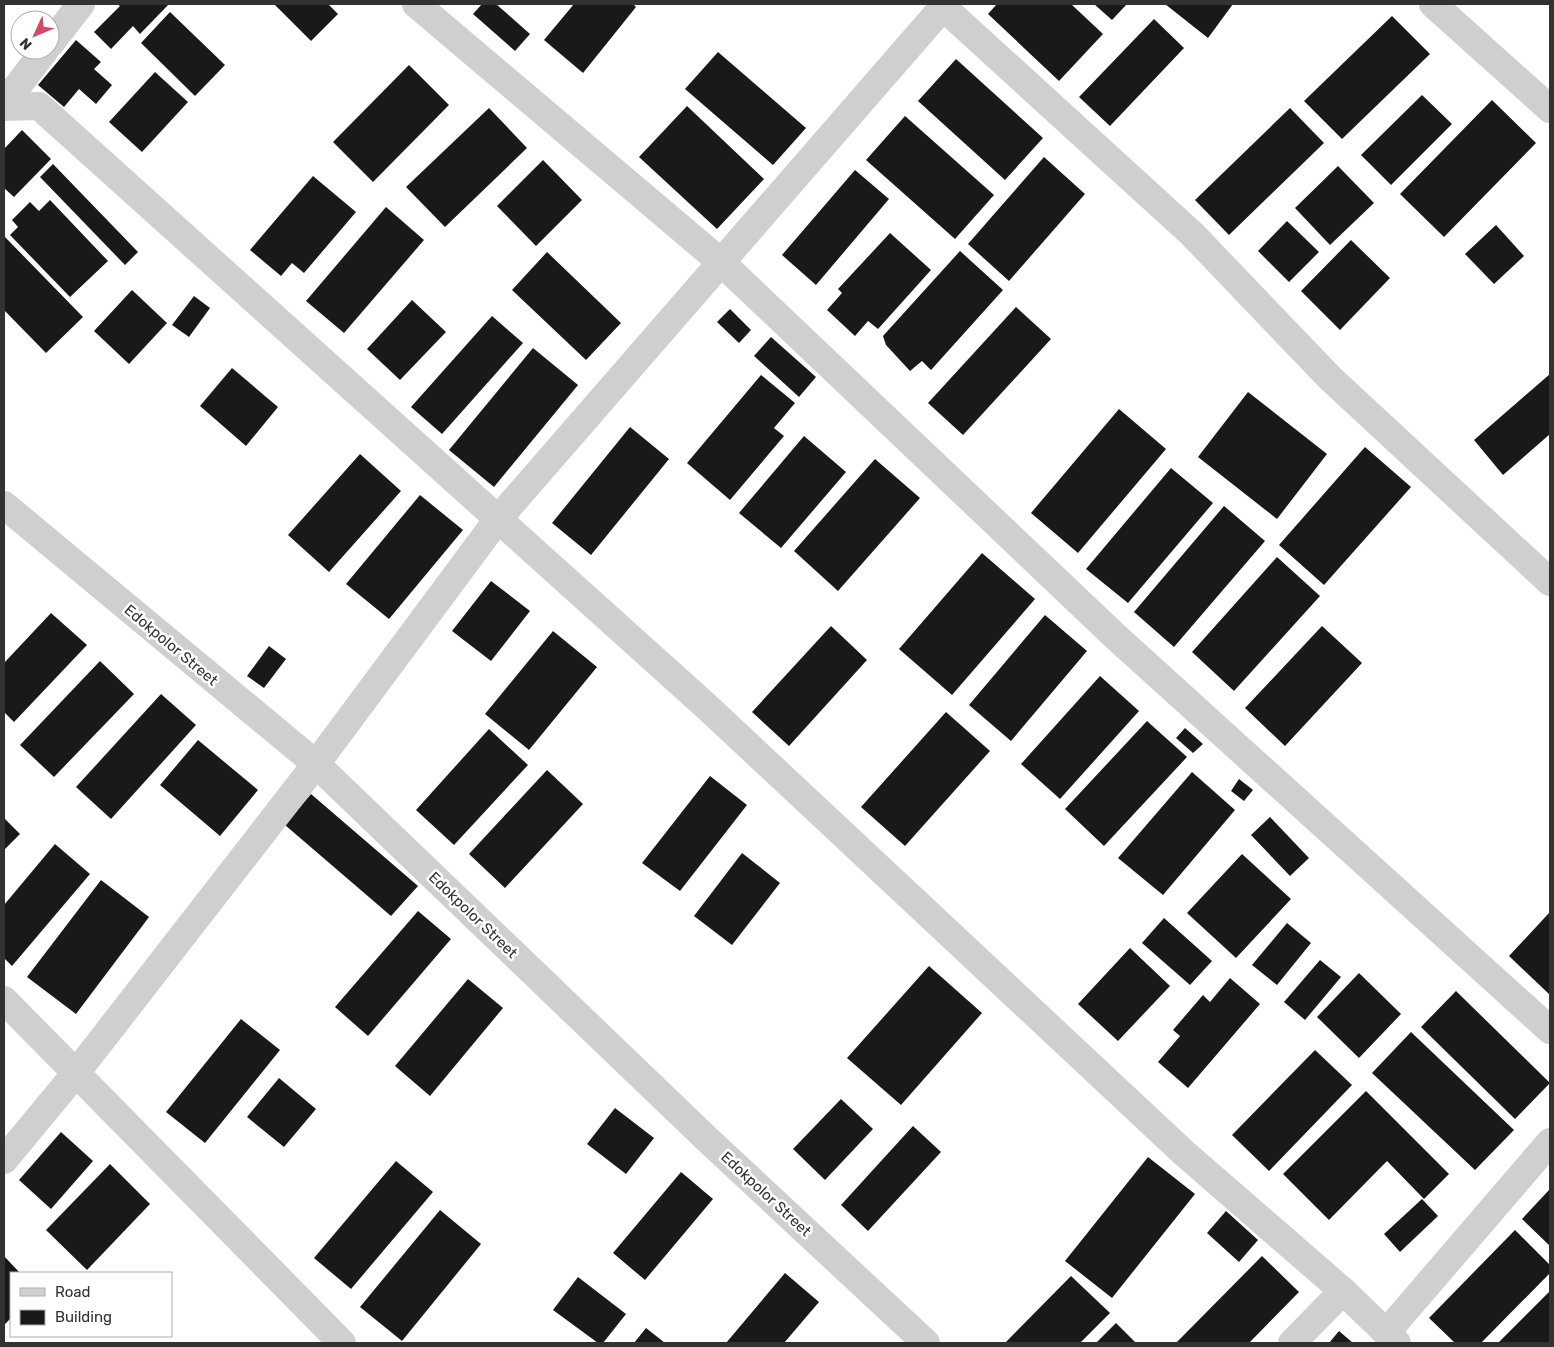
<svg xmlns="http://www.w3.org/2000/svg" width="1554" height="1347" viewBox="0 0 1554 1347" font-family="Rubik,sans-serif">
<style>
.building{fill:#191919}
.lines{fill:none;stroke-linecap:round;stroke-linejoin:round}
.street{stroke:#cfcfcf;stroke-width:28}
.labels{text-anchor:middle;stroke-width:5;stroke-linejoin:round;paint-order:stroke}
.street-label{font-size:15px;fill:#323232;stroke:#fff}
</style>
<rect width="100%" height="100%" fill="#fff"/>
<g class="building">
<path d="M 117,4 L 169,4 L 140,34 L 133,26 L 111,49 L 94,32 L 120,6 Z"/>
<path d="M 274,4 L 328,4 L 338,14 L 311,41 Z"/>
<path d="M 482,4 L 496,4 L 530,34 L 515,51 L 473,14 Z"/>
<path d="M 574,4 L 633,4 L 636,7 L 583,73 L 544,40 Z"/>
<path d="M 997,4 L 1071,4 L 1103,34 L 1059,81 L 988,14 Z"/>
<path d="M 1094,4 L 1127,4 L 1112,20 Z"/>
<path d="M 1165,4 L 1233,4 L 1208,38 Z"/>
<path d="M 170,12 L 225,65 L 195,96 L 141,43 Z"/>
<path d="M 1392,16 L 1430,54 L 1342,139 L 1304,101 Z"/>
<path d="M 1154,19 L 1184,48 L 1110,126 L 1079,97 Z"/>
<path d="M 76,40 L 101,62 L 94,69 L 112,85 L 96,104 L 79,89 L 64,107 L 38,85 Z"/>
<path d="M 718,52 L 806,128 L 773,165 L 685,89 Z"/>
<path d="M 956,59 L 1043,138 L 1005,180 L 918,101 Z"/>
<path d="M 409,65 L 449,105 L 373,182 L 333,142 Z"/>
<path d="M 155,72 L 188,102 L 142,152 L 109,122 Z"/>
<path d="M 1422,95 L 1452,124 L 1391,185 L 1361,155 Z"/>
<path d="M 1492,100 L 1536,143 L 1444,237 L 1400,194 Z"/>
<path d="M 687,106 L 764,179 L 717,229 L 639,157 Z"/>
<path d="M 489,108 L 527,148 L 445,227 L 406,187 Z"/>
<path d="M 1290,108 L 1324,143 L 1229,235 L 1195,200 Z"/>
<path d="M 905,116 L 994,195 L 955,239 L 866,160 Z"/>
<path d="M 22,130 L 51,159 L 14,197 L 4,188 L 4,149 Z"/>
<path d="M 1044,157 L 1085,194 L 1009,281 L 968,244 Z"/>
<path d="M 543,160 L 582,200 L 536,246 L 497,206 Z"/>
<path d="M 53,164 L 138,252 L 125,265 L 40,177 Z"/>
<path d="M 1338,166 L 1374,203 L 1330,245 L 1295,208 Z"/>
<path d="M 855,170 L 889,199 L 816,285 L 782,255 Z"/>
<path d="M 313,176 L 356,212 L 304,273 L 292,263 L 281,276 L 250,250 Z"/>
<path d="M 50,200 L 108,261 L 70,297 L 10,235 L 18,227 L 12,220 L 30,202 L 39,211 Z"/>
<path d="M 386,207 L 424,240 L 344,333 L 306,301 Z"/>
<path d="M 1287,221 L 1319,252 L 1289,282 L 1258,251 Z"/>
<path d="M 1496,225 L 1524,256 L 1494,284 L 1465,254 Z"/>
<path d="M 890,233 L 931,270 L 878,329 L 868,321 L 855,336 L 827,310 L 842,293 L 838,289 Z"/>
<path d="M 4,236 L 83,317 L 46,353 L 4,310 Z"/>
<path d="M 1351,240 L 1390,278 L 1340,330 L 1301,291 Z"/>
<path d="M 960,251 L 1003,290 L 931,370 L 922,361 L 910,371 L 886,345 L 883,336 Z"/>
<path d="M 547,252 L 621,323 L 586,360 L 512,290 Z"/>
<path d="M 132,290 L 167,323 L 129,364 L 94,331 Z"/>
<path d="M 194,296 L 210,308 L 189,337 L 172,325 Z"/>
<path d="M 412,300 L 446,332 L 400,380 L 367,349 Z"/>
<path d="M 1016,307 L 1051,339 L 963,435 L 928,403 Z"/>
<path d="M 730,309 L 751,330 L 739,343 L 717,322 Z"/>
<path d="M 492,316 L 523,343 L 442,434 L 411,407 Z"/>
<path d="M 771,337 L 816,377 L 799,397 L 754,356 Z"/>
<path d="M 533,348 L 578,385 L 494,487 L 449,450 Z"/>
<path d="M 232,368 L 278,407 L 246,446 L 200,406 Z"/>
<path d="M 1550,374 L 1550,434 L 1503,475 L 1474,440 Z"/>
<path d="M 761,375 L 795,403 L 774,428 L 784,436 L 730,500 L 687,463 Z"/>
<path d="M 1248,392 L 1327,454 L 1277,519 L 1198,457 Z"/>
<path d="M 1119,409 L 1166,449 L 1078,553 L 1031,513 Z"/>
<path d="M 630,427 L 669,459 L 591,555 L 552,523 Z"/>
<path d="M 804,436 L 846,472 L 781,548 L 739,513 Z"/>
<path d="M 1365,447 L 1411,487 L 1324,585 L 1279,545 Z"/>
<path d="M 360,454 L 401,491 L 329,572 L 288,535 Z"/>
<path d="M 875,459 L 920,498 L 838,591 L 794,551 Z"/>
<path d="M 1171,468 L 1213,503 L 1128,603 L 1086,569 Z"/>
<path d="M 420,495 L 463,530 L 389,619 L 346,584 Z"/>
<path d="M 1224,506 L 1265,541 L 1174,647 L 1134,612 Z"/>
<path d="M 982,553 L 1035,599 L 952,695 L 899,649 Z"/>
<path d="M 1277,557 L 1320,596 L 1234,691 L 1192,652 Z"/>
<path d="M 491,581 L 530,611 L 491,661 L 452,631 Z"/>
<path d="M 51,613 L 87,645 L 14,722 L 4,712 L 4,663 Z"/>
<path d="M 1045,615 L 1087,651 L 1011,741 L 969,705 Z"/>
<path d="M 831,626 L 867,660 L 789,746 L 752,712 Z"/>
<path d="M 1322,626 L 1362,663 L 1285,746 L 1245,708 Z"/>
<path d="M 553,631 L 597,667 L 529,750 L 485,714 Z"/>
<path d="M 269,646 L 286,659 L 264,688 L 247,676 Z"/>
<path d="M 100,661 L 134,694 L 54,777 L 20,745 Z"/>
<path d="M 1100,676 L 1139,711 L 1060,799 L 1021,764 Z"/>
<path d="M 161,694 L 196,725 L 111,819 L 76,787 Z"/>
<path d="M 946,712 L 990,751 L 905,846 L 861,807 Z"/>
<path d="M 1147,721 L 1187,757 L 1104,846 L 1065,809 Z"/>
<path d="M 1185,728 L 1203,744 L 1193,753 L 1176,738 Z"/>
<path d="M 489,729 L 528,765 L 454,845 L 416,810 Z"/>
<path d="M 198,740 L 258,790 L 220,836 L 160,785 Z"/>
<path d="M 547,770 L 583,804 L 505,888 L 469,854 Z"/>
<path d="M 1192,772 L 1235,810 L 1163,895 L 1118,858 Z"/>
<path d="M 710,776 L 747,805 L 680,891 L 642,863 Z"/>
<path d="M 1239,779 L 1253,790 L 1244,801 L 1231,791 Z"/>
<path d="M 311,794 L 418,886 L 391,916 L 285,825 Z"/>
<path d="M 1270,817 L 1309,858 L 1290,876 L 1251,835 Z"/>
<path d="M 4,818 L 20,834 L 4,850 Z"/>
<path d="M 55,844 L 90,874 L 12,966 L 4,958 L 4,905 Z"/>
<path d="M 742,853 L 780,883 L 732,945 L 694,916 Z"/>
<path d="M 1242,854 L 1291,899 L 1236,958 L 1187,913 Z"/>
<path d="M 101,880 L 149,917 L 76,1014 L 27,977 Z"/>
<path d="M 418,911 L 451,939 L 368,1036 L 335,1007 Z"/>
<path d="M 1549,913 L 1550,914 L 1550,995 L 1509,956 Z"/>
<path d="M 1164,918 L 1212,961 L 1190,985 L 1142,943 Z"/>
<path d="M 1287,923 L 1311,943 L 1277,985 L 1252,965 Z"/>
<path d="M 1130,948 L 1170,986 L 1118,1041 L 1078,1004 Z"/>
<path d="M 1320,960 L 1341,977 L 1305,1020 L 1284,1002 Z"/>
<path d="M 929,966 L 982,1013 L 901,1105 L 847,1058 Z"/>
<path d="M 1359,973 L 1401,1014 L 1359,1058 L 1317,1017 Z"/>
<path d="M 1230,978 L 1260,1004 L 1188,1088 L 1158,1062 L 1180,1036 L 1173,1030 L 1203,995 L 1210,1002 Z"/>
<path d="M 468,979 L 503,1008 L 430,1096 L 395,1066 Z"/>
<path d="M 1456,991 L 1550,1083 L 1515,1119 L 1421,1027 Z"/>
<path d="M 241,1019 L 280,1050 L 205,1143 L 166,1112 Z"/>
<path d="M 1411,1032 L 1514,1130 L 1475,1170 L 1372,1073 Z"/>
<path d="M 1315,1050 L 1352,1085 L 1269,1171 L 1232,1135 Z"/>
<path d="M 279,1078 L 316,1109 L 284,1147 L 247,1117 Z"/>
<path d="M 1366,1091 L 1449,1174 L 1424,1199 L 1387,1161 L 1329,1220 L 1283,1174 Z"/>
<path d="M 841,1099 L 873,1129 L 825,1180 L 793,1149 Z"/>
<path d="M 615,1108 L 654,1138 L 626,1174 L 587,1144 Z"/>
<path d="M 913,1126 L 941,1152 L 868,1231 L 841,1205 Z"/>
<path d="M 61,1132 L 93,1161 L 51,1209 L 19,1180 Z"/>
<path d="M 1148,1157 L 1195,1194 L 1112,1298 L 1065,1261 Z"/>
<path d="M 396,1161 L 433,1192 L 351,1289 L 314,1258 Z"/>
<path d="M 110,1164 L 150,1204 L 87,1270 L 46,1230 Z"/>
<path d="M 681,1172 L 713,1199 L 645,1280 L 613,1253 Z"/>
<path d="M 1550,1189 L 1550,1246 L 1522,1219 Z"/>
<path d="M 1422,1199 L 1438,1216 L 1400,1252 L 1384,1234 Z"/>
<path d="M 440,1210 L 481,1244 L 402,1341 L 360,1307 Z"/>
<path d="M 1226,1211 L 1258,1240 L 1239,1262 L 1207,1233 Z"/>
<path d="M 1515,1230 L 1550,1265 L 1550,1273 L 1481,1343 L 1455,1343 L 1429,1318 Z"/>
<path d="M 4,1256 L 20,1273 L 11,1273 L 11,1318 L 4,1325 Z"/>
<path d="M 1262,1256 L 1299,1292 L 1249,1343 L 1176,1343 Z"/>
<path d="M 785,1273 L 819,1302 L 784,1343 L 726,1343 Z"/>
<path d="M 1071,1276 L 1110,1313 L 1080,1343 L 1005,1343 Z"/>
<path d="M 578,1277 L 626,1314 L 603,1343 L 598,1343 L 553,1310 Z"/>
<path d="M 1550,1291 L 1550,1343 L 1498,1343 Z"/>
<path d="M 1116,1323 L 1136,1343 L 1096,1343 Z"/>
<path d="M 646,1328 L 665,1343 L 634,1343 Z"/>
<path d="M 1339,1331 L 1353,1343 L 1329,1343 Z"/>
</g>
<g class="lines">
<g class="street">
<path d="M 416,4 L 722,263 L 1116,637 L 1550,1030"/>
<path d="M 1433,4 L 1550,109"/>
<path d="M 50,44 L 81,4"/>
<path d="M 4,104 L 45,50"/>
<path d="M 4,107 L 39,106 L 706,706 L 1184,1153 L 1343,1291 L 1397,1343"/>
<path d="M 4,505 L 316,764 L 709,1141 L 926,1343"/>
<path d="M 4,1000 L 342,1343"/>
<path d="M 4,1160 L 76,1073 L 316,764 L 498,519 L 943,7 L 1192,234 L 1330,378 L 1550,582"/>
<path d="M 1386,1333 L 1550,1142"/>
<path d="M 1292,1343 L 1343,1291"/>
</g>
</g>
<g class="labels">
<g class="street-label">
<text transform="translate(171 645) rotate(40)" y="5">Edokpolor Street</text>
<text transform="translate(473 915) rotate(44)" y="5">Edokpolor Street</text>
<text transform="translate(766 1194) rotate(43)" y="5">Edokpolor Street</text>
</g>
</g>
<rect width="1554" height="1347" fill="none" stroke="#323232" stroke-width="10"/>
<rect x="10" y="1272" width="162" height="65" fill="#ffffff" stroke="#adadad"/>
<rect x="20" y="1288" width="25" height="8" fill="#cfcfcf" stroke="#adadad"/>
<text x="55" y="1297" font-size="15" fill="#323232">Road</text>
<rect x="20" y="1310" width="25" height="15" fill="#191919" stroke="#adadad"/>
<text x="55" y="1322" font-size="15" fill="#323232">Building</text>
<g transform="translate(35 35) rotate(226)"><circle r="24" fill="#ffffff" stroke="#adadad"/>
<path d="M0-4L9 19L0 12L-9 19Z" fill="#d24a66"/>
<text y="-8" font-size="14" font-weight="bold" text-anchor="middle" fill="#323232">N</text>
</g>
</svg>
